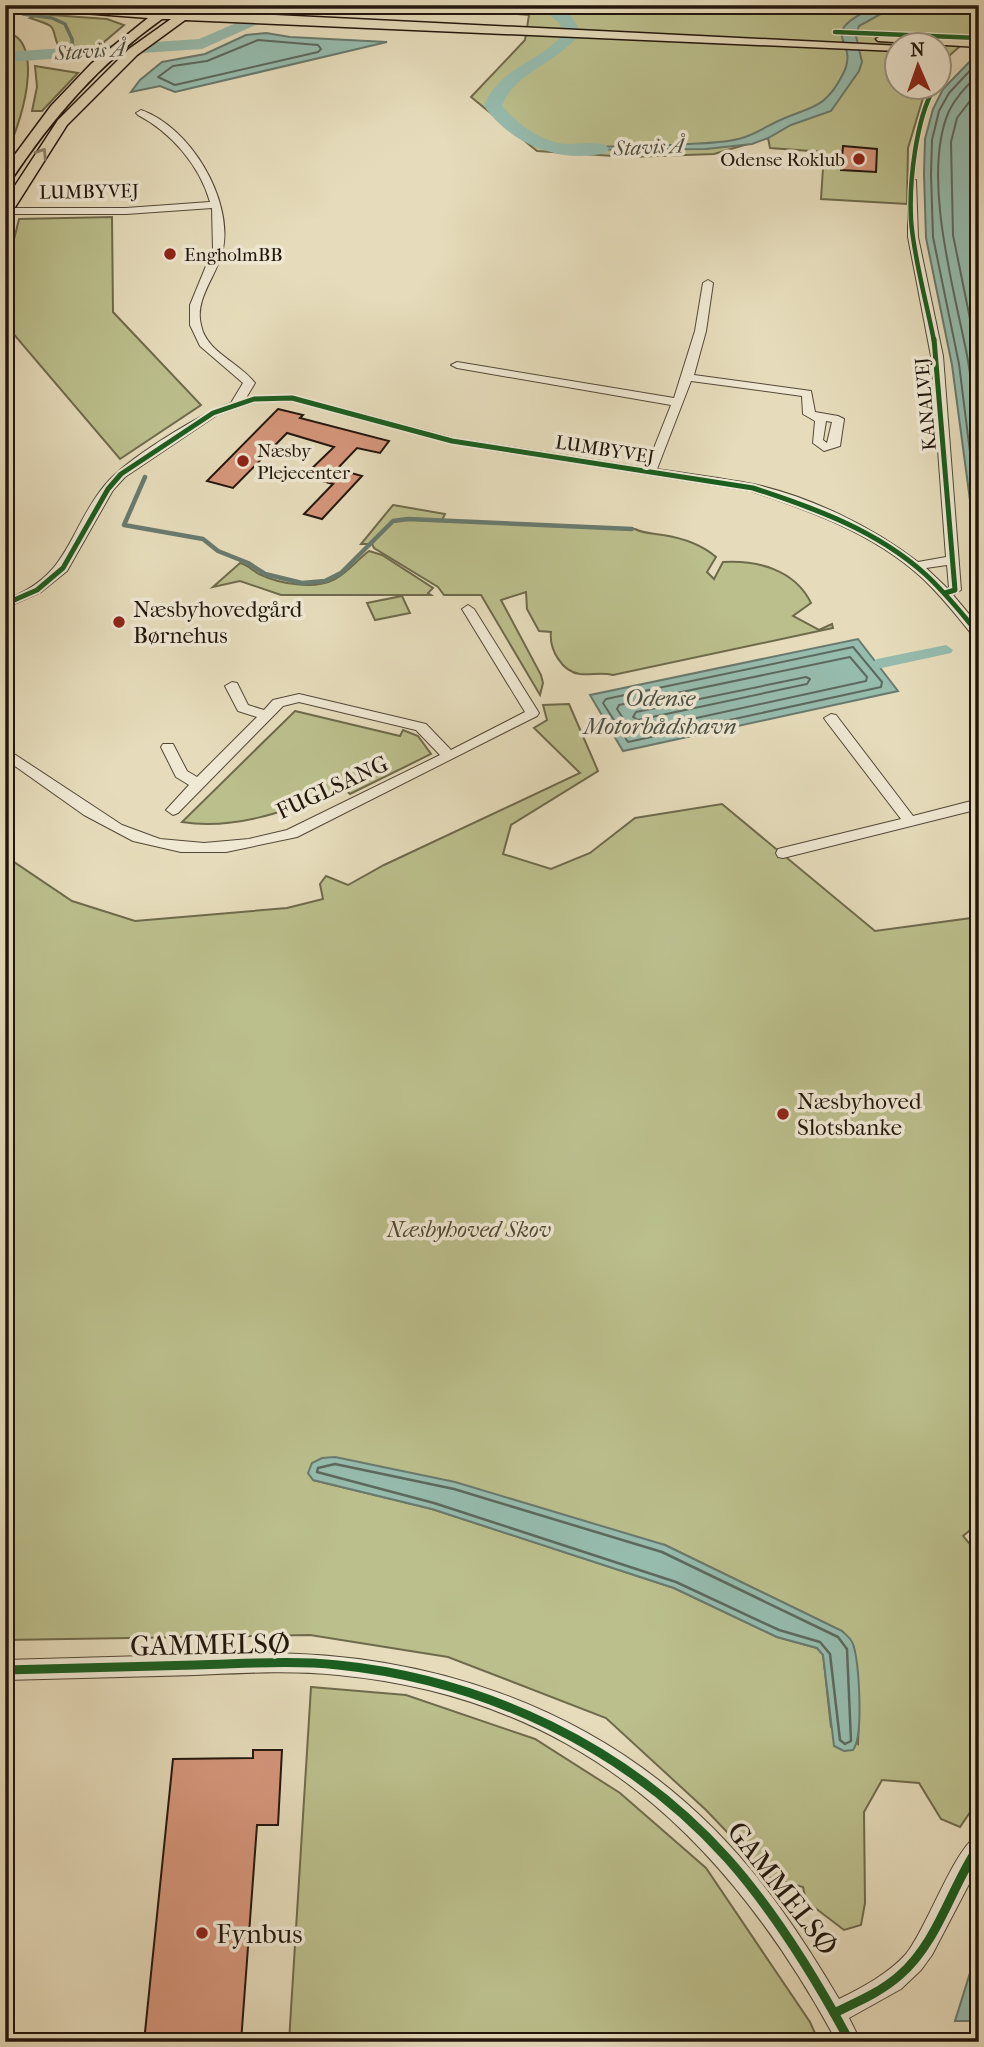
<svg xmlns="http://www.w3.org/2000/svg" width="984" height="2047" viewBox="0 0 984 2047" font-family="'IM FELL French Canon',serif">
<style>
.green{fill:#bbbf8c;stroke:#6e6a4c;stroke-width:2;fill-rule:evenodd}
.water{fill:#96bcae;stroke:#687a6e;stroke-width:2}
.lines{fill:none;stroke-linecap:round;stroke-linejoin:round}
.shore-far1{stroke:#5c695e;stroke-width:2}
.shore{stroke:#5c695e;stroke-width:2.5}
.stream-far1{stroke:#687a6e;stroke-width:3.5}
.stream{stroke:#687a6e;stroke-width:4.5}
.canal{fill:#96bcae;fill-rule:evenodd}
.river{fill:#96bcae;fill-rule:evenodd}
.building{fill:#d6967b;stroke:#22160d;stroke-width:2}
.minor-casing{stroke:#534838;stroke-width:2}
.major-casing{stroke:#22160d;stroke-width:3}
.minor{fill:#efe8d3;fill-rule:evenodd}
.major{fill:#e6dcbb;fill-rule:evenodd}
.cycleway-far2-casing{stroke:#efe8d3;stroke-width:7}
.cycleway-far1-casing{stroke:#efe8d3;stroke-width:9}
.cycleway-casing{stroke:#efe8d3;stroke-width:13}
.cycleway-far2{stroke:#1b5e20;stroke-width:4.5}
.cycleway-far1{stroke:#1b5e20;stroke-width:5}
.cycleway{stroke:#1b5e20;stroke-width:9}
.oneway{stroke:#8e836d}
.poi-dot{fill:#8f2418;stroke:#efe8d3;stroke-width:2.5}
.labels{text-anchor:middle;stroke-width:7;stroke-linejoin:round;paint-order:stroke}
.far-poi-label{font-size:19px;fill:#22160d;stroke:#efe8d3;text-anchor:start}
.far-street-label{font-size:19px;fill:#22160d;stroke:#efe8d3}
.far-water-label{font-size:21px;font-style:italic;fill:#4b5045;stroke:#efe8d3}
.poi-label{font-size:23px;fill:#22160d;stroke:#efe8d3;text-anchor:start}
.street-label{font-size:23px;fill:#22160d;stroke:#efe8d3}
.park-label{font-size:23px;font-style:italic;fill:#504933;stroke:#efe8d3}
.water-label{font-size:24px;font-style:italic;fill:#4b5045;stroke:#efe8d3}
.near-street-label{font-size:28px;fill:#22160d;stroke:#efe8d3}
.near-poi-label{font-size:28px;fill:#22160d;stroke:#efe8d3;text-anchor:start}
</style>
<rect width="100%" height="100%" fill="#e6dcbb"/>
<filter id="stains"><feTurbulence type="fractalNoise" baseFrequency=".00286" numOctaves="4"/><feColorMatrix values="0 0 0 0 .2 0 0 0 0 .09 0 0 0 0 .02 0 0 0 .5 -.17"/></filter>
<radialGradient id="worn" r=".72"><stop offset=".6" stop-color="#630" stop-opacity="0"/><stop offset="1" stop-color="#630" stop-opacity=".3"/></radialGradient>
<g class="green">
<path d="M 402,5 L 979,5 L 979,29 L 939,65 L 939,46 L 897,46 L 897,88 L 913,88 L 909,91 L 923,98 L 908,148 L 907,204 L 821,199 L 824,152 L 770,148 L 768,138 L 714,154 L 629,157 L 537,151 L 471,97 L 525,40 L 529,15 Z"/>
<path d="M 38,14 L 107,19 L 124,25 L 97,48 L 59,48 C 49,25 61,28 30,18 Z"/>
<path d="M 5,32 C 49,39 19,131 5,155 Z"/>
<path d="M 35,66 L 78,73 L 42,111 L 32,111 L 37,87 Z"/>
<path d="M 112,217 L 113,312 L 201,405 L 120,459 L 5,324 L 5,276 L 19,219 Z"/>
<path d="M 393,505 L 445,514 L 442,520 L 635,529 C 645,534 652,533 663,535 C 682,538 701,544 716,557 L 707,572 L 714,579 L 723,562 C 758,560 795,570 811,603 L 793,616 L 819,630 L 832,624 L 833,628 L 613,675 C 602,672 592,675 580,674 C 562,672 549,649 551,632 L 539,631 L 527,609 L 526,592 L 501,600 L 541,675 L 543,683 L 540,695 L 481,595 L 444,595 L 438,587 L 374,548 L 372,544 L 361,544 Z"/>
<path d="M 369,551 L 382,555 L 433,588 L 428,593 L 431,595 L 281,595 L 240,581 L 213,587 L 240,563 C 248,565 252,570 259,574 C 280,584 314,590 335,579 C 348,572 357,560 369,551 Z"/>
<path d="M 402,596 L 410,613 L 375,620 L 367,603 Z"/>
<path d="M 569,704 L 598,771 L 511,825 L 503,854 L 551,869 L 590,853 L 635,818 L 722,804 L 875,931 L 979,917 L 979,1523 L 963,1536 L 979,1555 L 979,1799 L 960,1827 L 941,1819 L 919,1783 L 882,1780 L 864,1812 L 865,1903 L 861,1925 L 844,1930 L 806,1901 L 803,1887 L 771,1878 L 706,1810 L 606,1718 L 448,1657 L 310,1635 L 5,1640 L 5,856 L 72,901 L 135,921 L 287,908 L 323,899 L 320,884 L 326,876 L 348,885 L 384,865 L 580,773 L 534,728 L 547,720 L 543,705 ZM 313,1480 L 665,1545 L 842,1631 L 854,1647 L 859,1717 L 858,1744 L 831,1727 L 823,1654 L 817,1648 L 777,1637 L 674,1588 L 432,1509 Z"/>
<path d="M 295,711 L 400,736 L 403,730 L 418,736 L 431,754 L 350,794 L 345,789 C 293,808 238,831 182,822 Z"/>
<path d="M 311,1687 L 406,1695 L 535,1739 L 620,1793 L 706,1868 L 810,2022 L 819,2042 L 289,2042 Z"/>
</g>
<g class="water">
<path d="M 878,5 L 897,5 L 859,26 L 856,36 L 862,62 L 859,71 L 831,111 L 791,125 L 768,138 L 752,144 L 706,149 L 556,150 L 560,146 C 603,147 646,147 689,144 C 706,143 726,143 742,138 C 755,134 764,128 776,122 C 808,106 824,112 843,74 C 862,37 810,37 878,5 Z"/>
<path d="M 266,33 L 290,37 L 387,42 L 175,92 L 160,86 L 131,92 L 140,80 L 162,62 L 205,54 L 246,35 Z"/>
<path d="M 979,52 L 979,568 L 952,365 L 926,238 L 924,174 L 925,139 L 933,109 L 943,89 Z"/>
<path d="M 858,639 L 898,691 L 623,751 L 590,695 Z"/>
<path d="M 335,1457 L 455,1482 L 665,1545 L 842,1631 C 846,1635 851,1638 853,1644 C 859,1662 864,1736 853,1750 L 844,1751 L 834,1746 L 823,1655 L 817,1648 L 777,1637 L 674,1588 L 432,1509 L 313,1480 L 308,1473 L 312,1463 L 322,1458 Z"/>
<path d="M 979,1944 L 979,2021 L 955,2021 Z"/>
</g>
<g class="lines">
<g class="shore-far1">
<path d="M 258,40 L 318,45 L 321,49 L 318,52 L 175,85 L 158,77 L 173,66 L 207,61 Z"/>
<path d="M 979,61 L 949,93 L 939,111 L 932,140 L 931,174 L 933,237 L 959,364 L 979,524"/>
<path d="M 979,74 C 967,85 956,97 949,111 C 921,175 954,289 967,355 C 973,387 975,419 979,451"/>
<path d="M 979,89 L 957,118 L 951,142 L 953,235 L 979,363"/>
<path d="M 853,647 L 882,682 L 881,687 L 628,742 L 603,703 L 606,699 Z"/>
<path d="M 850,657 L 867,677 L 866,681 L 632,732 L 617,709 L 619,705 Z"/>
<path d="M 806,677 L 810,679 L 807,684 L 638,720 L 633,717 L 636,712 Z"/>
</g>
<path class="shore" d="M 335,1464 L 454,1489 L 662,1552 L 838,1637 L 847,1649 L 851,1741 L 845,1744 L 840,1740 L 830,1654 L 820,1642 L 779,1630 L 676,1582 L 434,1503 L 317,1472 L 318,1468 Z"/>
<path class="stream-far1" d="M 23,11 L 23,14 L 52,18 L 65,24 L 72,39 L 73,52"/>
<path class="stream" d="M 145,477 L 124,525 L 203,539 L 218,551 L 248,563 L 265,574 L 302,583 L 325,581 L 341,573 L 393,521 L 408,519 L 632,529"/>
<path class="canal" d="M 946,645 L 953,650 L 951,653 L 877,669 L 870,664 L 877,659 Z"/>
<g class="river">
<path d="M 278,5 L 300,5 L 202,49 L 5,62 L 5,52 L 199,39 Z"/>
<path d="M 538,5 C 561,5 572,10 580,33 C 559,63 515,71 502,106 C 519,125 541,142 568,144 C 580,144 594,142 606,145 L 609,149 L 606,153 C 560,164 511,144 484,106 C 499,67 540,63 564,33 L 559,23 Z"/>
<path d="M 5,69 L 14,74 L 14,87 L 5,92 Z"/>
</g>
</g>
<g class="building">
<path d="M 843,146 L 877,149 L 876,172 L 841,170 Z"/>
<path d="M 278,409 L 303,415 L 300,418 L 389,441 L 380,453 L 357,448 L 337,469 L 362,476 L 322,519 L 304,514 L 333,484 L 304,476 L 334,447 L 287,433 L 233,488 L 207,481 Z"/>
<path d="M 253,1750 L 282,1750 L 278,1825 L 257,1825 L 241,2042 L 144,2042 L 173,1759 L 253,1758 Z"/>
</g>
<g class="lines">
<g class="minor-casing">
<g id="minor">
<path d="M 141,110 C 190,127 233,199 223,249 C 218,275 194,298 201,325 C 206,352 239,362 255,383 L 246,398 L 292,395 L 453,438 L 646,468 L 671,405 L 457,368 L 451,365 L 457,362 L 674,398 L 695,331 L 703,283 L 708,280 L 713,283 L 706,331 L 694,375 L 811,391 L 815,412 L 838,416 L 844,419 L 840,446 L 824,451 L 813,443 L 815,421 L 803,414 L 802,396 L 691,381 L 657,469 C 689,474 721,478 753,484 C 811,497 871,526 918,562 L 946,557 L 931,356 L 908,237 L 908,182 L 916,180 L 918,237 L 943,356 L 961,590 L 953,595 L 979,626 L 979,638 L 974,637 C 957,616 940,594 920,576 C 872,533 811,511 751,491 L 452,444 L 292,401 L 255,402 L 217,415 L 125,477 L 113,490 L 67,571 L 41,592 L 5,608 L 5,600 C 71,576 67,531 105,485 C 126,459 200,414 231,403 L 243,383 L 200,346 L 190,325 L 190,305 L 213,249 L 212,208 L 126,214 L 5,214 L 5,208 L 126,208 L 210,202 C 200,166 171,132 138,115 L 136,113 ZM 826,421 L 832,422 L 827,443 L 823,440 ZM 947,565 L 949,588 L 947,588 L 926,568 Z"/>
<path d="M 5,426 L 10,427 L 10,431 L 5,432 Z"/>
<path d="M 468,605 L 474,609 L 539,713 L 537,716 L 297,837 L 226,852 L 181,852 L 133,841 L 84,815 L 5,759 L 5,748 L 122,825 L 160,839 L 204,843 L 249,839 L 287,830 L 440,755 L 416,730 L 299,702 L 283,706 L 178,813 L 173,815 L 166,810 L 189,785 L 176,777 L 161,747 L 163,744 L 173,744 L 187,771 L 197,777 L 257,717 L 238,711 L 225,686 L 232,682 L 237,683 L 248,705 L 264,710 L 273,700 L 299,694 L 426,724 L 451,750 L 525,712 L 462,609 Z"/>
<path d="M 831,714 L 836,715 L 913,816 L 979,799 L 979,809 L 783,858 L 778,857 L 776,853 L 778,849 L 901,819 L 826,721 L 824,718 Z"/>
<path d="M 249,1653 C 422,1650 589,1704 713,1828 C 763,1878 803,1938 839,1999 C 863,1987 888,1974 906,1954 C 927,1929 955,1845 979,1835 L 979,1865 L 932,1955 L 921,1970 L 901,1989 L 849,2018 L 861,2042 L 837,2042 C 726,1837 579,1698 338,1675 C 290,1670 243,1673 195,1675 C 132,1677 69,1678 5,1680 L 5,1660 Z"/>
</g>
</g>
<g class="major-casing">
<g id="major">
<path d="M 11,5 L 69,5 L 902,46 L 897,46 L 897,51 L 185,20 L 137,55 L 67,125 L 12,212 L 5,216 L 5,201 L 58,120 L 129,49 L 171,19 L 162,19 C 99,64 52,118 10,182 L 5,183 L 5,168 L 51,106 L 91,64 L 148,18 L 17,8 Z"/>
<path d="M 882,35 L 979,39 L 979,47 L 878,41 L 876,39 Z"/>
</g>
</g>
<use href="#minor" class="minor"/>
<use href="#major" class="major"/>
<g class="cycleway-far2-casing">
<g id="cycleway-far2">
<path d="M 835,32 L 979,38"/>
<path d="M 934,88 C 916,119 909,182 911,219 C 913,255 927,304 934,341"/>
</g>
</g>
<g class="cycleway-far1-casing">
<g id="cycleway-far1">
<path d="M 934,339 L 955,590 L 945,593"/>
<path d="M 5,604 L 37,590 L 63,568 L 108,489 L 121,474 L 213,413 L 254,399 L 292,398 L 452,441 L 753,488 C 814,508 876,530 925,574 C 945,592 962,614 979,634"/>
</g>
</g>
<g class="cycleway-casing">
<g id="cycleway">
<path d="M 5,1670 C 68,1668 132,1667 195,1665 C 243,1664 291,1660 338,1665 C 485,1680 627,1747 727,1858 C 776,1913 815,1977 850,2042"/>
<path d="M 834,2013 C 857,2002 881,1992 900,1975 C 938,1942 951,1887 979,1846"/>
</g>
</g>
<use href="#cycleway-far2" class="cycleway-far2"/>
<use href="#cycleway-far1" class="cycleway-far1"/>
<use href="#cycleway" class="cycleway"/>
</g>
<defs><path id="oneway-chevron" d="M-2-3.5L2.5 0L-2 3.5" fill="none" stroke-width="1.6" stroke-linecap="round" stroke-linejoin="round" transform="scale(1.75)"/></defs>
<use class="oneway" href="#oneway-chevron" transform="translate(42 153) rotate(-57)"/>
<g class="poi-dot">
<circle cx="859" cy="159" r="7"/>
<circle cx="170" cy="254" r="7"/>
<circle cx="243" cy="461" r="7"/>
<circle cx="119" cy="622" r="7"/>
<circle cx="783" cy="1114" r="7"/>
<circle cx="202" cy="1933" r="7"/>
</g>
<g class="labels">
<g class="far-poi-label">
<text x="845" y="166" text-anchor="end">Odense Roklub</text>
<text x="184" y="261">EngholmBB</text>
<text x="257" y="457">Næsby<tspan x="257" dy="22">Plejecenter</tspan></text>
</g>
<g class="far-street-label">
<text transform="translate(89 191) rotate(-1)" y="7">LUMBYVEJ</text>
<text transform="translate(925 404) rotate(-95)" y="7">KANALVEJ</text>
<text transform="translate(605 449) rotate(9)" y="7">LUMBYVEJ</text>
</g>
<g class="far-water-label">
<text transform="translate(90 51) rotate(-4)" y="7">Stavis Å</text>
<text transform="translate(649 147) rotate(-3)" y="7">Stavis Å</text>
</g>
<g class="poi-label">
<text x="133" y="617">Næsbyhovedgård<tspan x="133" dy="26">Børnehus</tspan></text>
<text x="797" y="1109">Næsbyhoved<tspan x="797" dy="26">Slotsbanke</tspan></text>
</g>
<g class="street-label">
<text transform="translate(332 787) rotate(-25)" y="8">FUGLSANG</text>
</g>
<g class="park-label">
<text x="469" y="1237">Næsbyhoved Skov</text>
</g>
<g class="water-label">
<text x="660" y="706">Odense<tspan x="660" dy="28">Motorbådshavn</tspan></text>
</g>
<g class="near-street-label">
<text transform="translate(210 1644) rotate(-1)" y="10">GAMMELSØ</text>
<text transform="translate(783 1888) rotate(52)" y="10">GAMMELSØ</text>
</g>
<g class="near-poi-label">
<text x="216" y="1943">Fynbus</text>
</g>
</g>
<rect width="984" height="2047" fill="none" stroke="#e6dcbb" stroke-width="28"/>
<rect x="7" y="7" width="970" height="2033" fill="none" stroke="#22160d" stroke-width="3.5"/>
<rect x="14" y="14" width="956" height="2019" fill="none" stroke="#22160d" stroke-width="2"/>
<g transform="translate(918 66) rotate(358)"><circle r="33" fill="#efe8d3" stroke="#9d9484" stroke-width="2"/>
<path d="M0-5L12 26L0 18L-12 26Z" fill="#8f2418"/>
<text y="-10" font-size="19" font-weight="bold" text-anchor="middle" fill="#22160d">N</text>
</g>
<rect width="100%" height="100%" filter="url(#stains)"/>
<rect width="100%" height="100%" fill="url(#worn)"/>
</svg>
